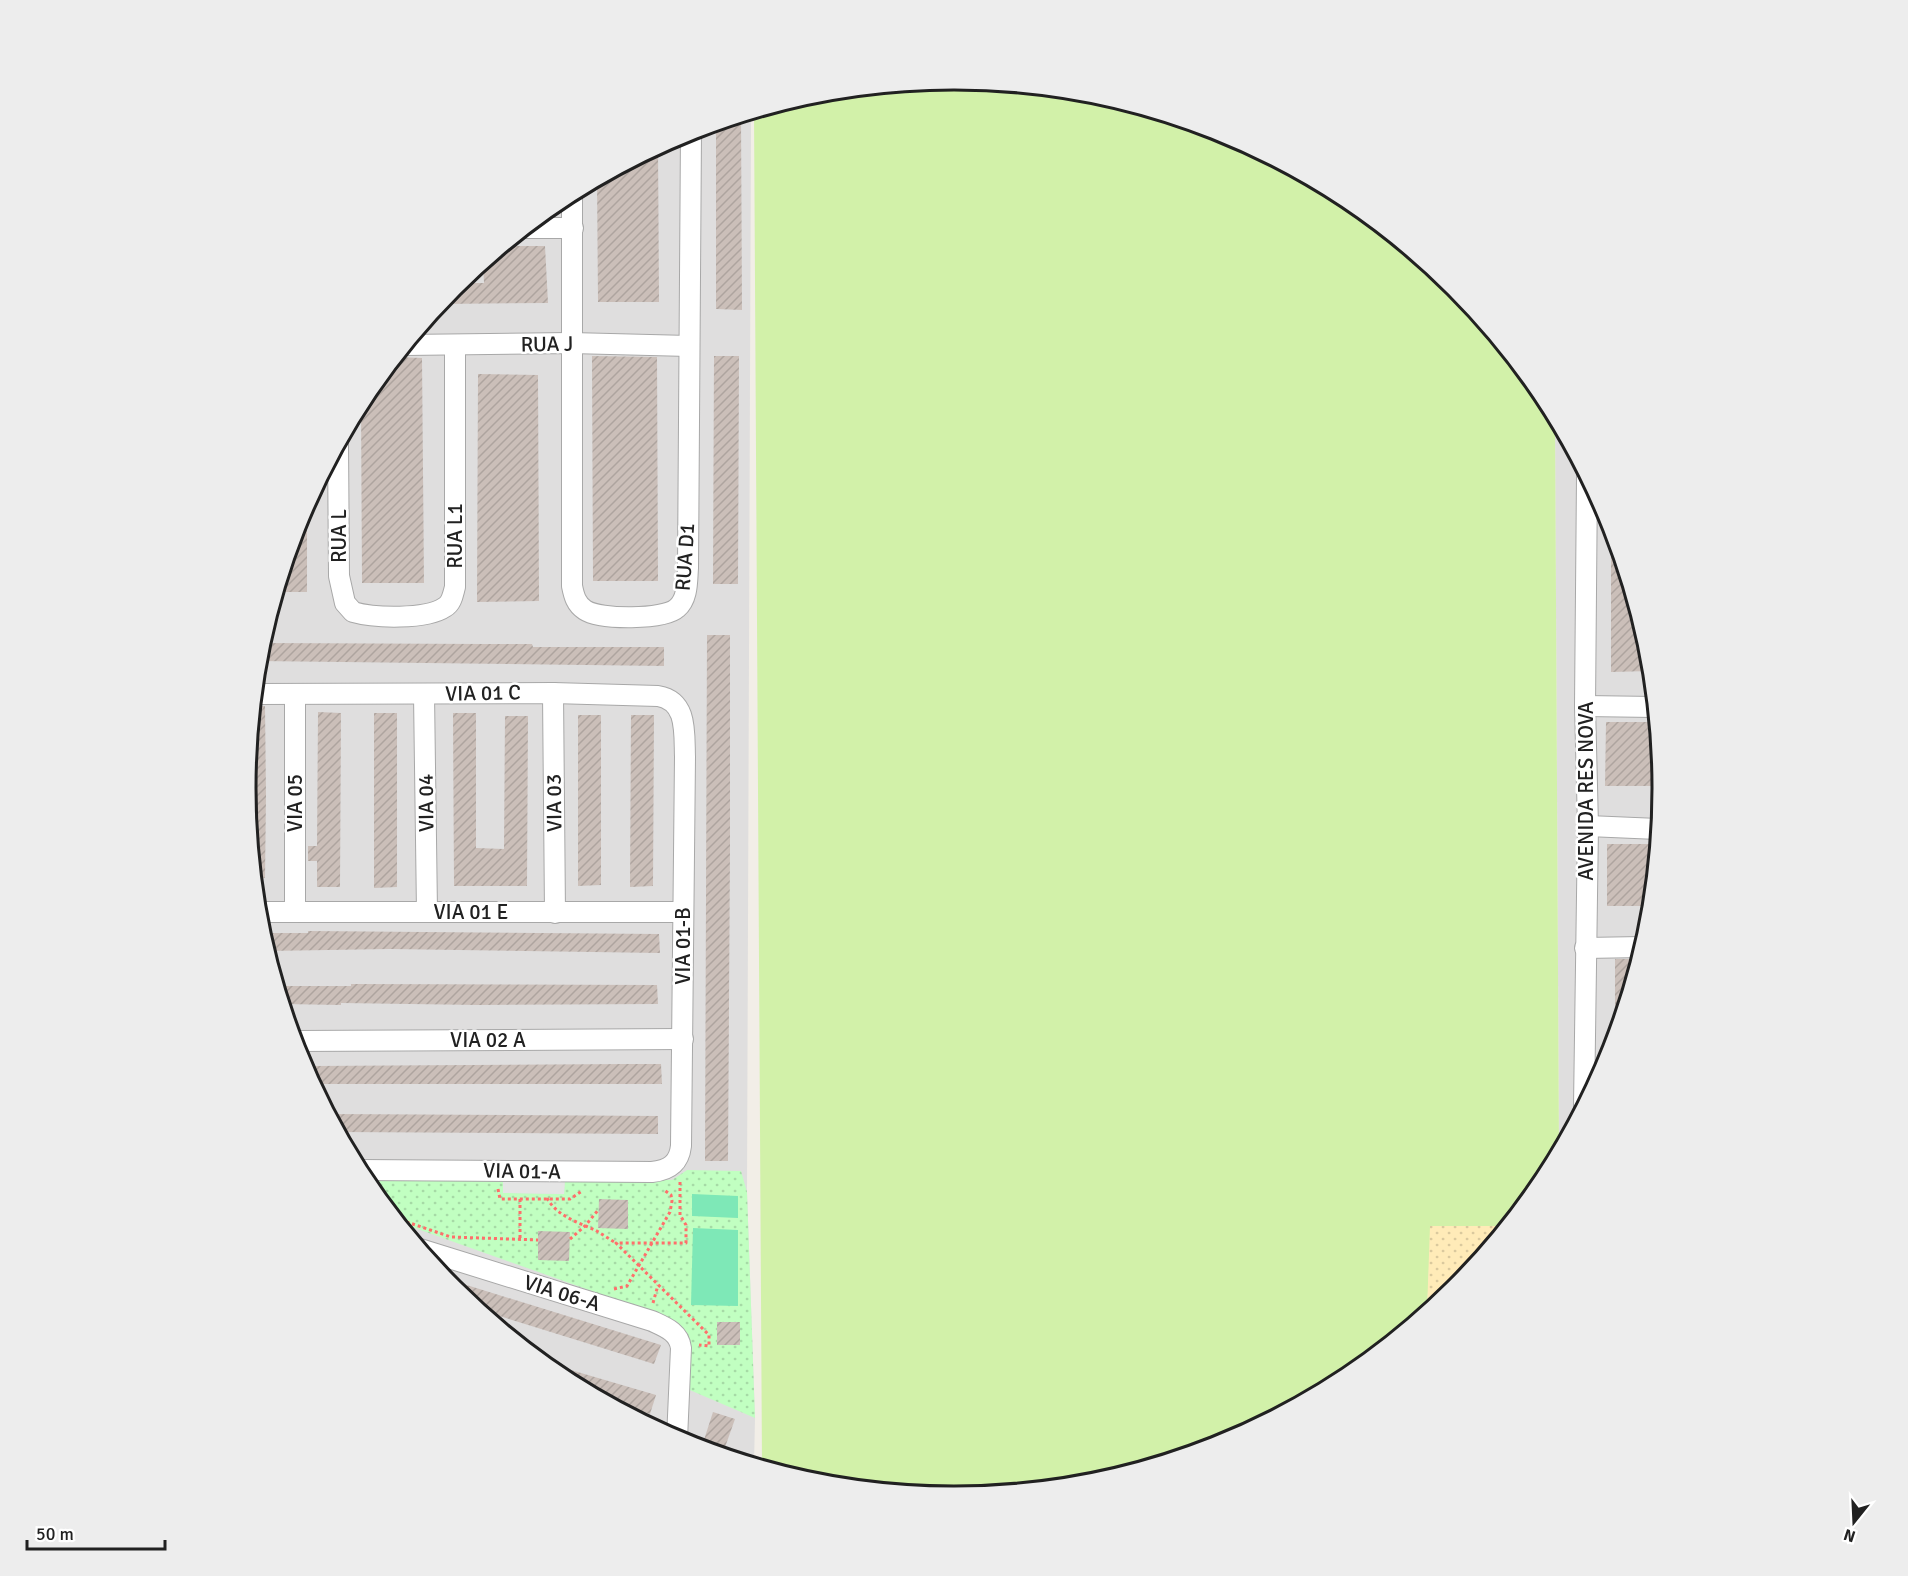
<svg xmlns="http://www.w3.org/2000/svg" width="1908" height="1576" viewBox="0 0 1908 1576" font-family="Signika,sans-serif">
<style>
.residential{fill:#dfdede}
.grass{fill:#d2f1a9}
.sand{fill:url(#sand-dots)}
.park{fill:url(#park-dots)}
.pitch{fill:#7ee8b7}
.parking{fill:#e5e5e5}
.building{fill:url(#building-hatch)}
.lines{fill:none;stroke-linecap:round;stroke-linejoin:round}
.minor-casing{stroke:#a8a8a8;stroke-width:22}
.path{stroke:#ff6f6b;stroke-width:3;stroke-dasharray:3 3;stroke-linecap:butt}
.minor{stroke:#fff;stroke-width:20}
.labels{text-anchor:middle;stroke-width:5;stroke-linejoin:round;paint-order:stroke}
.street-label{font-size:21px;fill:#212121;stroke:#fff}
.rim{fill:none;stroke:#212121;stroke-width:3}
</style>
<defs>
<pattern id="sand-dots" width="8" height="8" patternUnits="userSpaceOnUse" patternTransform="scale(1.5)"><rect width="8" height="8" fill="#ffebb8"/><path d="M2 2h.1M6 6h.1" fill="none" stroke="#dac99e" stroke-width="1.8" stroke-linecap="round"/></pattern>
<pattern id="park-dots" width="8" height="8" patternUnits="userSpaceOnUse" patternTransform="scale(1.5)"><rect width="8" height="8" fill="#c1ffc1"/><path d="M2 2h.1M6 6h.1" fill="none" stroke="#a6daa6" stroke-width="1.8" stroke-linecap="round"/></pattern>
<pattern id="building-hatch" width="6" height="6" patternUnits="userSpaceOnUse" patternTransform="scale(1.5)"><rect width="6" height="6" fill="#cbbfb9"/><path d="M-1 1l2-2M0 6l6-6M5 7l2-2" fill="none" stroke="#aea49f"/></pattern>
</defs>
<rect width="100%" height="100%" fill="#f2eee7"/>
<g class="residential">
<path d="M 751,113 L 747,1192 L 755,1418 L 754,1464 L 683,1442 L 560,1377 L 453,1289 L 365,1181 L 299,1059 L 259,926 L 246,788 L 259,649 L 300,517 L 365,394 L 453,287 L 561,199 L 683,133 Z"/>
<path d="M 1555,417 L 1609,517 L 1649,650 L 1662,788 L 1649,927 L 1608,1059 L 1559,1152 Z"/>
</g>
<path class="grass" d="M 954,80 L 1093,93 L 1225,134 L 1348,199 L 1455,287 L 1543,395 L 1555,417 L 1559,1152 L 1543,1182 L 1507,1226 L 1431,1226 L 1427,1312 L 1347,1377 L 1225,1443 L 1092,1483 L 954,1496 L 815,1483 L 762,1467 L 754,112 L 816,93 Z"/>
<path class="sand" d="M 1430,1226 L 1507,1226 L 1455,1289 L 1427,1312 Z"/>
<path class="park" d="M 687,1170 L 741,1171 L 747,1192 L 755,1418 L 685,1388 L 688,1334 L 676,1321 L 398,1222 L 362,1175 L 503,1176 L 503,1193 L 564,1194 L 565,1177 L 672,1180 Z"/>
<g class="pitch">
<path d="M 692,1194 L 738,1196 L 738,1218 L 692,1216 Z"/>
<path d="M 693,1228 L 738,1230 L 738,1306 L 691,1305 Z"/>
</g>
<path class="parking" d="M 503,1176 L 565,1177 L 564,1194 L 503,1193 Z"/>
<g class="building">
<path d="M 741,116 L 742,310 L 716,309 L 716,123 Z"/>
<path d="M 658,147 L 659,302 L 598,302 L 597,179 Z"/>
<path d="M 503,246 L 545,246 L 548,303 L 439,304 L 458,283 L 484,283 L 483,262 Z"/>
<path d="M 592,356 L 657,357 L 658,581 L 593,581 Z"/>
<path d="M 714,356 L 739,356 L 738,584 L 713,584 Z"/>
<path d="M 395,357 L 422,358 L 424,583 L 362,583 L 361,401 Z"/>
<path d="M 478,374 L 538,375 L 539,601 L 477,602 Z"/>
<path d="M 307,504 L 307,592 L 283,592 L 283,572 L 300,517 Z"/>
<path d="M 1615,536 L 1649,650 L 1651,671 L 1611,672 L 1611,537 Z"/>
<path d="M 707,635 L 730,635 L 730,848 L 728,1161 L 705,1161 Z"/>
<path d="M 261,643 L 486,644 L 532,644 L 533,647 L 664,647 L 664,666 L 258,661 Z"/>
<path d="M 254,706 L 265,706 L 266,795 L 265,878 L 254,879 L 246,788 Z"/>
<path d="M 318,712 L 341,713 L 340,887 L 317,887 L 317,861 L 308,861 L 308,846 L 317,846 Z"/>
<path d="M 374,713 L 397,713 L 397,887 L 374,888 Z"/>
<path d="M 453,713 L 476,713 L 476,848 L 504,849 L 505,716 L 528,716 L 527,886 L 454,886 Z"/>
<path d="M 578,715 L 601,715 L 601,885 L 578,886 Z"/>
<path d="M 631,715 L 654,715 L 653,886 L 630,887 Z"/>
<path d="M 1606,722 L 1656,722 L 1662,786 L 1605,786 Z"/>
<path d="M 1607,844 L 1657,844 L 1651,906 L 1607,906 Z"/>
<path d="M 308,931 L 659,934 L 660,953 L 390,949 L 267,951 L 265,933 L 308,933 Z"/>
<path d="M 1615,959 L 1639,959 L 1619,1025 L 1615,1024 Z"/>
<path d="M 351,984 L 657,985 L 658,1004 L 478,1005 L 341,1003 L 341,1005 L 283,1004 L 277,986 L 351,986 Z"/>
<path d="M 627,1064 L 661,1064 L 662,1084 L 315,1084 L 314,1066 Z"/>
<path d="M 329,1114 L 658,1116 L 658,1134 L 339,1132 Z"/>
<path d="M 599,1199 L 628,1200 L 628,1229 L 598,1228 Z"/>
<path d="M 538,1231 L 570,1232 L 569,1261 L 538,1260 Z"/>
<path d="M 444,1278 L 661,1345 L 654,1364 L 477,1309 L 453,1289 Z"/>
<rect x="717" y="1322" width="23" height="23"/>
<path d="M 547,1363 L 656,1395 L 650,1414 L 605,1401 L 560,1377 L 546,1366 Z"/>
<path d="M 713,1412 L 735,1419 L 723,1453 L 702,1446 Z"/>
</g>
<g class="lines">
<g class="minor-casing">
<g id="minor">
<path d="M 572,192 L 572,586 C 574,596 576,604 585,610 C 600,620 664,620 677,608 C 688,599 687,581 688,568 L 691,131"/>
<path d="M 525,228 L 573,228"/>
<path d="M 405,345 L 571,343 L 689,346"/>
<path d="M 338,444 L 339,576 L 345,603 L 353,612 C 374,618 426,620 445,607 C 452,603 453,594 455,587 L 455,345"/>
<path d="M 553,693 L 555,913"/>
<path d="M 255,694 L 553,693 L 658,696 C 688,701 684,733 685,757 L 681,1146 C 679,1163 670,1170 652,1172 L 359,1170"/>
<path d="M 424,694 L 427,912"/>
<path d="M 1585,706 L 1654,707"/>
<path d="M 1588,826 L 1658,829"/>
<path d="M 258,912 L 683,912"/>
<path d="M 295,912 L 295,694"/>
<path d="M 1585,948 L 1642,947"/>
<path d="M 294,1041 L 683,1039"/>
<path d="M 1584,1106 L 1588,826 L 1585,706 L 1587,477"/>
<path d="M 420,1249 L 652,1321 C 665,1327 679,1332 681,1348 L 677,1439"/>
</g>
</g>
<g class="path">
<path d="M 680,1182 L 680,1215 L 686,1225 L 686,1243 L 616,1243 L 709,1335 L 709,1346 L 699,1345"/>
<path d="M 498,1189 L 500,1199 L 570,1199 L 582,1191"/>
<path d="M 547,1198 C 557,1216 577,1222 595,1230 C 602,1234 609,1239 616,1243"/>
<path d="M 520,1199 L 520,1239"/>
<path d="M 395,1218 L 451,1237"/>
<path d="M 452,1237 L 538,1240"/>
<path d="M 570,1239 L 585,1226 L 599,1209"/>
<path d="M 614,1289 L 627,1286 L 670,1212 L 672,1201 L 671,1195 L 664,1190"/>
<path d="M 653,1303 L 658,1285"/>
</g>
<use href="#minor" class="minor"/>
</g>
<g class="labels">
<g class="street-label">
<text transform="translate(547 344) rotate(-1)" y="7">RUA J</text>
<text transform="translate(339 536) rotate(-90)" y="7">RUA L</text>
<text transform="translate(455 536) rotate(-90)" y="7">RUA L1</text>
<text transform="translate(685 557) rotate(-86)" y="7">RUA D1</text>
<text transform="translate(483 693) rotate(-1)" y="7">VIA 01 C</text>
<text transform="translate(1586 791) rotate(-90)" y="7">AVENIDA RES NOVA</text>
<text transform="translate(295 803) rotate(-90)" y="7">VIA 05</text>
<text transform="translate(426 803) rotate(-91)" y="7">VIA 04</text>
<text transform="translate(554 803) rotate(-91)" y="7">VIA 03</text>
<text x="471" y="919">VIA 01 E</text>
<text transform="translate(683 946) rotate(-90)" y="7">VIA 01-B</text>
<text x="488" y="1047">VIA 02 A</text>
<text transform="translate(522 1171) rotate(1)" y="7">VIA 01-A</text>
<text transform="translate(562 1293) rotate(17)" y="7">VIA 06-A</text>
</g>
</g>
<path d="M0 0H1908V1576H0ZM256 788a698 698 0 1 1 1396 0a698 698 0 1 1-1396 0Z" fill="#ededed" fill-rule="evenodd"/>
<path class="rim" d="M256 788a698 698 0 1 1 1396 0a698 698 0 1 1-1396 0Z"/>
<g transform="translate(1854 1522) rotate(198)" stroke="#ffffff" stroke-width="4.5" paint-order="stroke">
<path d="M0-4.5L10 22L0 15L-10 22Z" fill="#212121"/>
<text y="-9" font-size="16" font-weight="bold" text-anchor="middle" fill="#212121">N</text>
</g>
<path d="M27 1540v9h138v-9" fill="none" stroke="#212121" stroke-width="3"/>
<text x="36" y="1540" font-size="18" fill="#212121" stroke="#ffffff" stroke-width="4.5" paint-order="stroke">50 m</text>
</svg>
